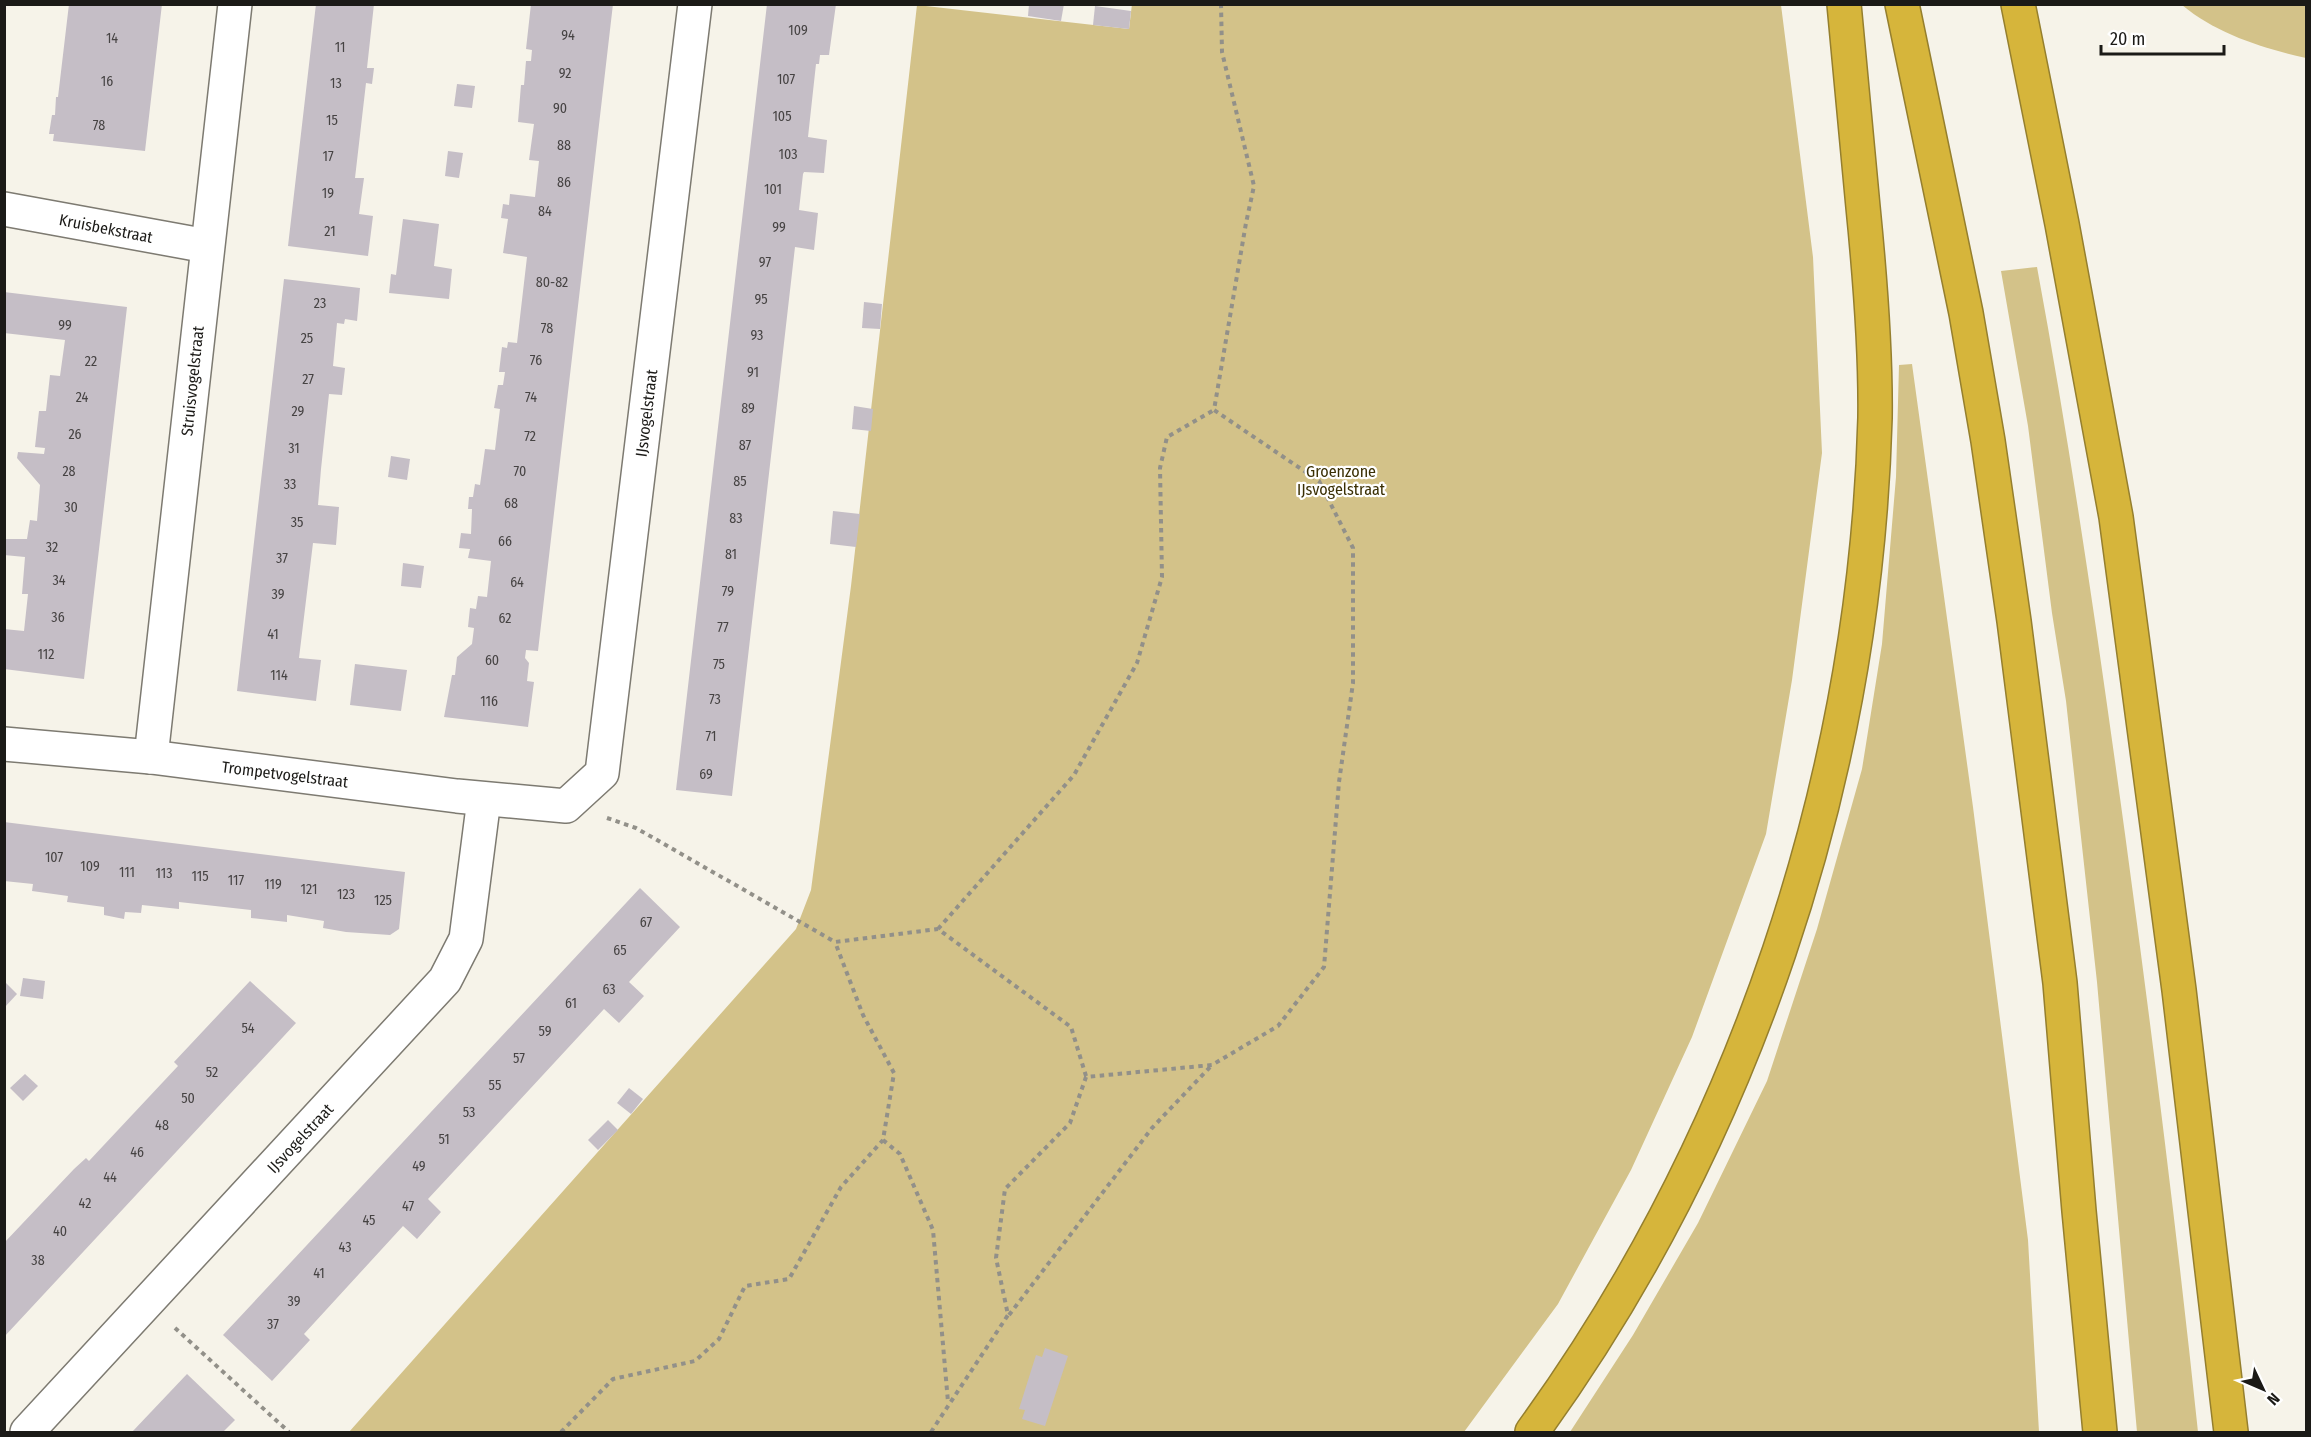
<svg xmlns="http://www.w3.org/2000/svg" width="2311" height="1437" viewBox="0 0 2311 1437" font-family="'Fira Sans Condensed',sans-serif">
<style>
.green{fill:#d3c289}
.building{fill:#c5bec6}
.lines{fill:none;stroke-linecap:round;stroke-linejoin:round}
.street-casing{stroke:#7d7a71;stroke-width:36}
.highway-casing{stroke:#957f2e;stroke-width:36}
.path{stroke:#929089;stroke-width:4;stroke-dasharray:4.5 4.5;stroke-linecap:butt}
.street{stroke:#fff;stroke-width:33}
.highway{stroke:#d6b53b;stroke-width:33}
.labels{text-anchor:middle;stroke-width:4.5;stroke-linejoin:round;paint-order:stroke}
.number-label{font-size:14px;fill:#464343}
.street-label{font-size:16px;fill:#1b1a17;stroke:#fff}
.park-label{font-size:16px;fill:#3a2f04;stroke:#fff}
</style>
<rect width="100%" height="100%" fill="#f6f3e9"/>
<g class="green">
<path d="M 1132,4 L 1781,5 L 1813,257 L 1822,453 L 1792,680 L 1766,834 L 1692,1037 L 1631,1170 L 1558,1304 L 1464,1432 L 349,1432 L 796,929 L 811,890 L 851,586 L 917,5 L 1129,29 Z"/>
<path d="M 2182,5 L 2306,5 L 2306,58 C 2262,48 2217,34 2182,5 Z"/>
<path d="M 2037,267 C 2072,456 2099,644 2125,834 C 2152,1033 2177,1233 2198,1432 L 2137,1432 L 2097,982 L 2066,701 L 2052,613 L 2028,426 L 2001,271 Z"/>
<path d="M 1912,364 L 1973,807 L 2028,1240 L 2039,1432 L 1570,1432 L 1633,1335 L 1698,1223 L 1767,1081 L 1817,929 L 1862,769 L 1882,644 L 1896,477 L 1899,365 Z"/>
</g>
<g class="building">
<path d="M 69,4 L 162,4 L 145,151 L 53,141 L 54,134 L 49,134 L 52,115 L 55,115 L 56,97 L 58,97 Z"/>
<path d="M 316,4 L 374,4 L 367,68 L 374,68 L 372,84 L 366,83 L 355,178 L 364,178 L 359,214 L 373,216 L 368,256 L 288,246 Z"/>
<path d="M 531,4 L 613,4 L 538,651 L 526,650 L 525,658 L 529,663 L 527,681 L 534,682 L 528,727 L 444,717 L 452,675 L 455,675 L 457,657 L 472,644 L 474,628 L 468,627 L 470,608 L 476,609 L 478,596 L 487,597 L 491,561 L 468,558 L 470,549 L 459,548 L 461,533 L 471,534 L 472,509 L 468,509 L 469,497 L 473,497 L 475,484 L 480,485 L 485,449 L 495,450 L 500,409 L 494,408 L 498,385 L 503,385 L 505,372 L 499,372 L 502,347 L 507,348 L 508,342 L 517,343 L 527,257 L 503,253 L 508,219 L 501,218 L 503,204 L 509,205 L 510,194 L 535,197 L 539,161 L 529,160 L 534,124 L 518,122 L 521,85 L 524,85 L 526,61 L 531,61 L 532,50 L 526,49 Z"/>
<path d="M 767,4 L 836,4 L 829,55 L 820,55 L 819,64 L 816,64 L 808,137 L 827,140 L 824,173 L 804,172 L 803,174 L 799,210 L 818,213 L 814,250 L 795,247 L 732,796 L 676,790 Z"/>
<path d="M 1029,4 L 1064,4 L 1061,21 L 1028,16 Z"/>
<path d="M 1095,6 L 1131,11 L 1129,29 L 1093,25 Z"/>
<path d="M 457,84 L 475,86 L 472,108 L 454,106 Z"/>
<path d="M 448,151 L 463,153 L 459,178 L 445,176 Z"/>
<path d="M 403,219 L 439,224 L 434,266 L 452,269 L 449,299 L 389,293 L 391,274 L 396,275 Z"/>
<path d="M 284,279 L 360,288 L 357,321 L 345,319 L 344,324 L 337,323 L 333,366 L 345,368 L 342,395 L 329,394 L 321,469 L 318,505 L 339,507 L 336,545 L 313,543 L 299,658 L 321,660 L 316,701 L 237,691 Z"/>
<path d="M 4,292 L 127,307 L 84,679 L 4,669 L 4,629 L 24,631 L 28,594 L 22,594 L 25,557 L 4,555 L 4,539 L 27,539 L 30,520 L 37,521 L 40,485 L 17,458 L 18,452 L 44,454 L 45,448 L 35,447 L 39,411 L 46,411 L 50,375 L 60,376 L 65,340 L 4,333 Z"/>
<path d="M 864,302 L 882,304 L 880,329 L 862,328 Z"/>
<path d="M 854,406 L 873,409 L 871,431 L 852,429 Z"/>
<path d="M 391,456 L 410,459 L 407,480 L 388,477 Z"/>
<path d="M 833,511 L 860,514 L 856,547 L 830,544 Z"/>
<path d="M 403,563 L 424,566 L 421,588 L 401,586 Z"/>
<path d="M 355,664 L 407,670 L 401,711 L 350,705 Z"/>
<path d="M 4,822 L 405,872 L 399,929 L 390,935 L 346,932 L 323,928 L 324,921 L 287,915 L 287,922 L 251,918 L 251,910 L 179,902 L 179,909 L 142,905 L 141,913 L 125,912 L 124,919 L 104,915 L 104,907 L 67,902 L 68,896 L 32,891 L 33,884 L 4,881 Z"/>
<path d="M 640,888 L 680,927 L 629,982 L 644,996 L 619,1023 L 604,1009 L 428,1199 L 441,1212 L 417,1239 L 403,1226 L 304,1334 L 310,1340 L 272,1381 L 223,1335 Z"/>
<path d="M 23,978 L 45,981 L 43,999 L 20,996 Z"/>
<path d="M 4,981 L 17,994 L 4,1008 Z"/>
<path d="M 250,981 L 296,1023 L 4,1337 L 4,1243 L 74,1169 L 86,1158 L 89,1161 L 103,1146 L 178,1066 L 174,1062 Z"/>
<path d="M 25,1074 L 38,1086 L 23,1101 L 10,1088 Z"/>
<path d="M 629,1088 L 643,1099 L 631,1114 L 617,1103 Z"/>
<path d="M 608,1120 L 618,1130 L 598,1150 L 588,1140 Z"/>
<path d="M 1045,1348 L 1068,1356 L 1045,1426 L 1022,1419 L 1025,1410 L 1019,1409 L 1036,1355 L 1042,1357 Z"/>
<path d="M 187,1374 L 235,1420 L 223,1432 L 132,1432 Z"/>
</g>
<g class="lines">
<g class="street-casing">
<g id="street">
<path d="M 4,209 L 207,246"/>
<path d="M 4,744 L 151,757 L 457,796 L 566,806 L 602,773 L 695,4"/>
<path d="M 151,757 L 235,4"/>
<path d="M 27,1432 L 445,980 L 466,939 L 484,799"/>
</g>
</g>
<g class="highway-casing">
<g id="highway">
<path d="M 1902,4 L 1966,313 L 1988,441 L 2014,621 L 2060,983 L 2079,1211 L 2100,1432"/>
<path d="M 2018,4 L 2062,224 L 2116,517 L 2179,990 L 2231,1432"/>
<path d="M 1532,1432 C 1744,1140 1865,780 1875,418 C 1876,348 1870,277 1863,207 C 1857,140 1851,72 1844,4"/>
</g>
</g>
<g class="path">
<path d="M 607,818 L 636,828 L 835,942 L 938,929 L 1071,1027 L 1086,1076"/>
<path d="M 938,929 L 1074,775 L 1137,663 L 1162,577 L 1160,468 L 1167,437 L 1214,410"/>
<path d="M 883,1140 L 900,1154 L 933,1230 L 948,1402"/>
<path d="M 1009,1315 L 1152,1128 L 1212,1065"/>
<path d="M 175,1328 L 289,1432"/>
<path d="M 561,1432 L 613,1379 L 695,1361 L 719,1339 L 745,1286 L 789,1279 L 841,1187 L 883,1140 L 894,1073 L 863,1015 L 835,942"/>
<path d="M 931,1432 L 1008,1315 L 996,1258 L 1005,1189 L 1070,1123 L 1086,1077 L 1212,1065 L 1278,1026 L 1324,967 L 1339,782 L 1353,683 L 1353,548 L 1319,481 L 1214,410 L 1246,223 L 1254,186 L 1222,52 L 1221,4"/>
</g>
<use href="#street" class="street"/>
<use href="#highway" class="highway"/>
</g>
<g class="labels">
<g class="number-label">
<text x="798" y="35">109</text>
<text x="568" y="40">94</text>
<text x="112" y="43">14</text>
<text x="340" y="52">11</text>
<text x="565" y="78">92</text>
<text x="786" y="84">107</text>
<text x="107" y="86">16</text>
<text x="336" y="88">13</text>
<text x="560" y="113">90</text>
<text x="782" y="121">105</text>
<text x="332" y="125">15</text>
<text x="99" y="130">78</text>
<text x="564" y="150">88</text>
<text x="788" y="159">103</text>
<text x="328" y="161">17</text>
<text x="564" y="187">86</text>
<text x="773" y="194">101</text>
<text x="328" y="198">19</text>
<text x="545" y="216">84</text>
<text x="779" y="232">99</text>
<text x="330" y="236">21</text>
<text x="765" y="267">97</text>
<text x="552" y="287">80-82</text>
<text x="761" y="304">95</text>
<text x="320" y="308">23</text>
<text x="65" y="330">99</text>
<text x="547" y="333">78</text>
<text x="757" y="340">93</text>
<text x="307" y="343">25</text>
<text x="536" y="365">76</text>
<text x="91" y="366">22</text>
<text x="753" y="377">91</text>
<text x="308" y="384">27</text>
<text x="82" y="402">24</text>
<text x="531" y="402">74</text>
<text x="748" y="413">89</text>
<text x="298" y="416">29</text>
<text x="75" y="439">26</text>
<text x="530" y="441">72</text>
<text x="745" y="450">87</text>
<text x="294" y="453">31</text>
<text x="69" y="476">28</text>
<text x="520" y="476">70</text>
<text x="740" y="486">85</text>
<text x="290" y="489">33</text>
<text x="511" y="508">68</text>
<text x="71" y="512">30</text>
<text x="736" y="523">83</text>
<text x="297" y="527">35</text>
<text x="505" y="546">66</text>
<text x="52" y="552">32</text>
<text x="731" y="559">81</text>
<text x="282" y="563">37</text>
<text x="59" y="585">34</text>
<text x="517" y="587">64</text>
<text x="728" y="596">79</text>
<text x="278" y="599">39</text>
<text x="58" y="622">36</text>
<text x="505" y="623">62</text>
<text x="723" y="632">77</text>
<text x="273" y="639">41</text>
<text x="46" y="659">112</text>
<text x="492" y="665">60</text>
<text x="719" y="669">75</text>
<text x="279" y="680">114</text>
<text x="715" y="704">73</text>
<text x="489" y="706">116</text>
<text x="711" y="741">71</text>
<text x="706" y="779">69</text>
<text x="54" y="862">107</text>
<text x="90" y="871">109</text>
<text x="127" y="877">111</text>
<text x="164" y="878">113</text>
<text x="200" y="881">115</text>
<text x="236" y="885">117</text>
<text x="273" y="889">119</text>
<text x="309" y="894">121</text>
<text x="346" y="899">123</text>
<text x="383" y="905">125</text>
<text x="646" y="927">67</text>
<text x="620" y="955">65</text>
<text x="609" y="994">63</text>
<text x="571" y="1008">61</text>
<text x="248" y="1033">54</text>
<text x="545" y="1036">59</text>
<text x="519" y="1063">57</text>
<text x="212" y="1077">52</text>
<text x="495" y="1090">55</text>
<text x="188" y="1103">50</text>
<text x="469" y="1117">53</text>
<text x="162" y="1130">48</text>
<text x="444" y="1144">51</text>
<text x="137" y="1157">46</text>
<text x="419" y="1171">49</text>
<text x="110" y="1182">44</text>
<text x="85" y="1208">42</text>
<text x="408" y="1211">47</text>
<text x="369" y="1225">45</text>
<text x="60" y="1236">40</text>
<text x="345" y="1252">43</text>
<text x="38" y="1265">38</text>
<text x="319" y="1278">41</text>
<text x="294" y="1306">39</text>
<text x="273" y="1329">37</text>
</g>
<g class="street-label">
<text transform="translate(106 228) rotate(11)" y="6">Kruisbekstraat</text>
<text transform="translate(192 381) rotate(-84)" y="6">Struisvogelstraat</text>
<text transform="translate(646 413) rotate(-83)" y="6">IJsvogelstraat</text>
<text transform="translate(285 774) rotate(7)" y="6">Trompetvogelstraat</text>
<text transform="translate(300 1138) rotate(-47)" y="6">IJsvogelstraat</text>
</g>
<g class="park-label">
<text x="1341" y="477">Groenzone<tspan x="1341" dy="18">IJsvogelstraat</tspan></text>
</g>
</g>
<rect width="2311" height="1437" fill="none" stroke="#1b1a17" stroke-width="12"/>
<g transform="translate(2263 1389) rotate(134)" stroke="#ffffff" stroke-width="4.5" paint-order="stroke">
<path d="M0-4.5L10 22L0 15L-10 22Z" fill="#1b1a17"/>
<text y="-9" font-size="16" font-weight="bold" text-anchor="middle" fill="#1b1a17">N</text>
</g>
<path d="M2101 45v9h123v-9" fill="none" stroke="#1b1a17" stroke-width="3"/>
<text x="2110" y="45" font-size="18" fill="#1b1a17" stroke="#ffffff" stroke-width="4.5" paint-order="stroke">20 m</text>
</svg>
